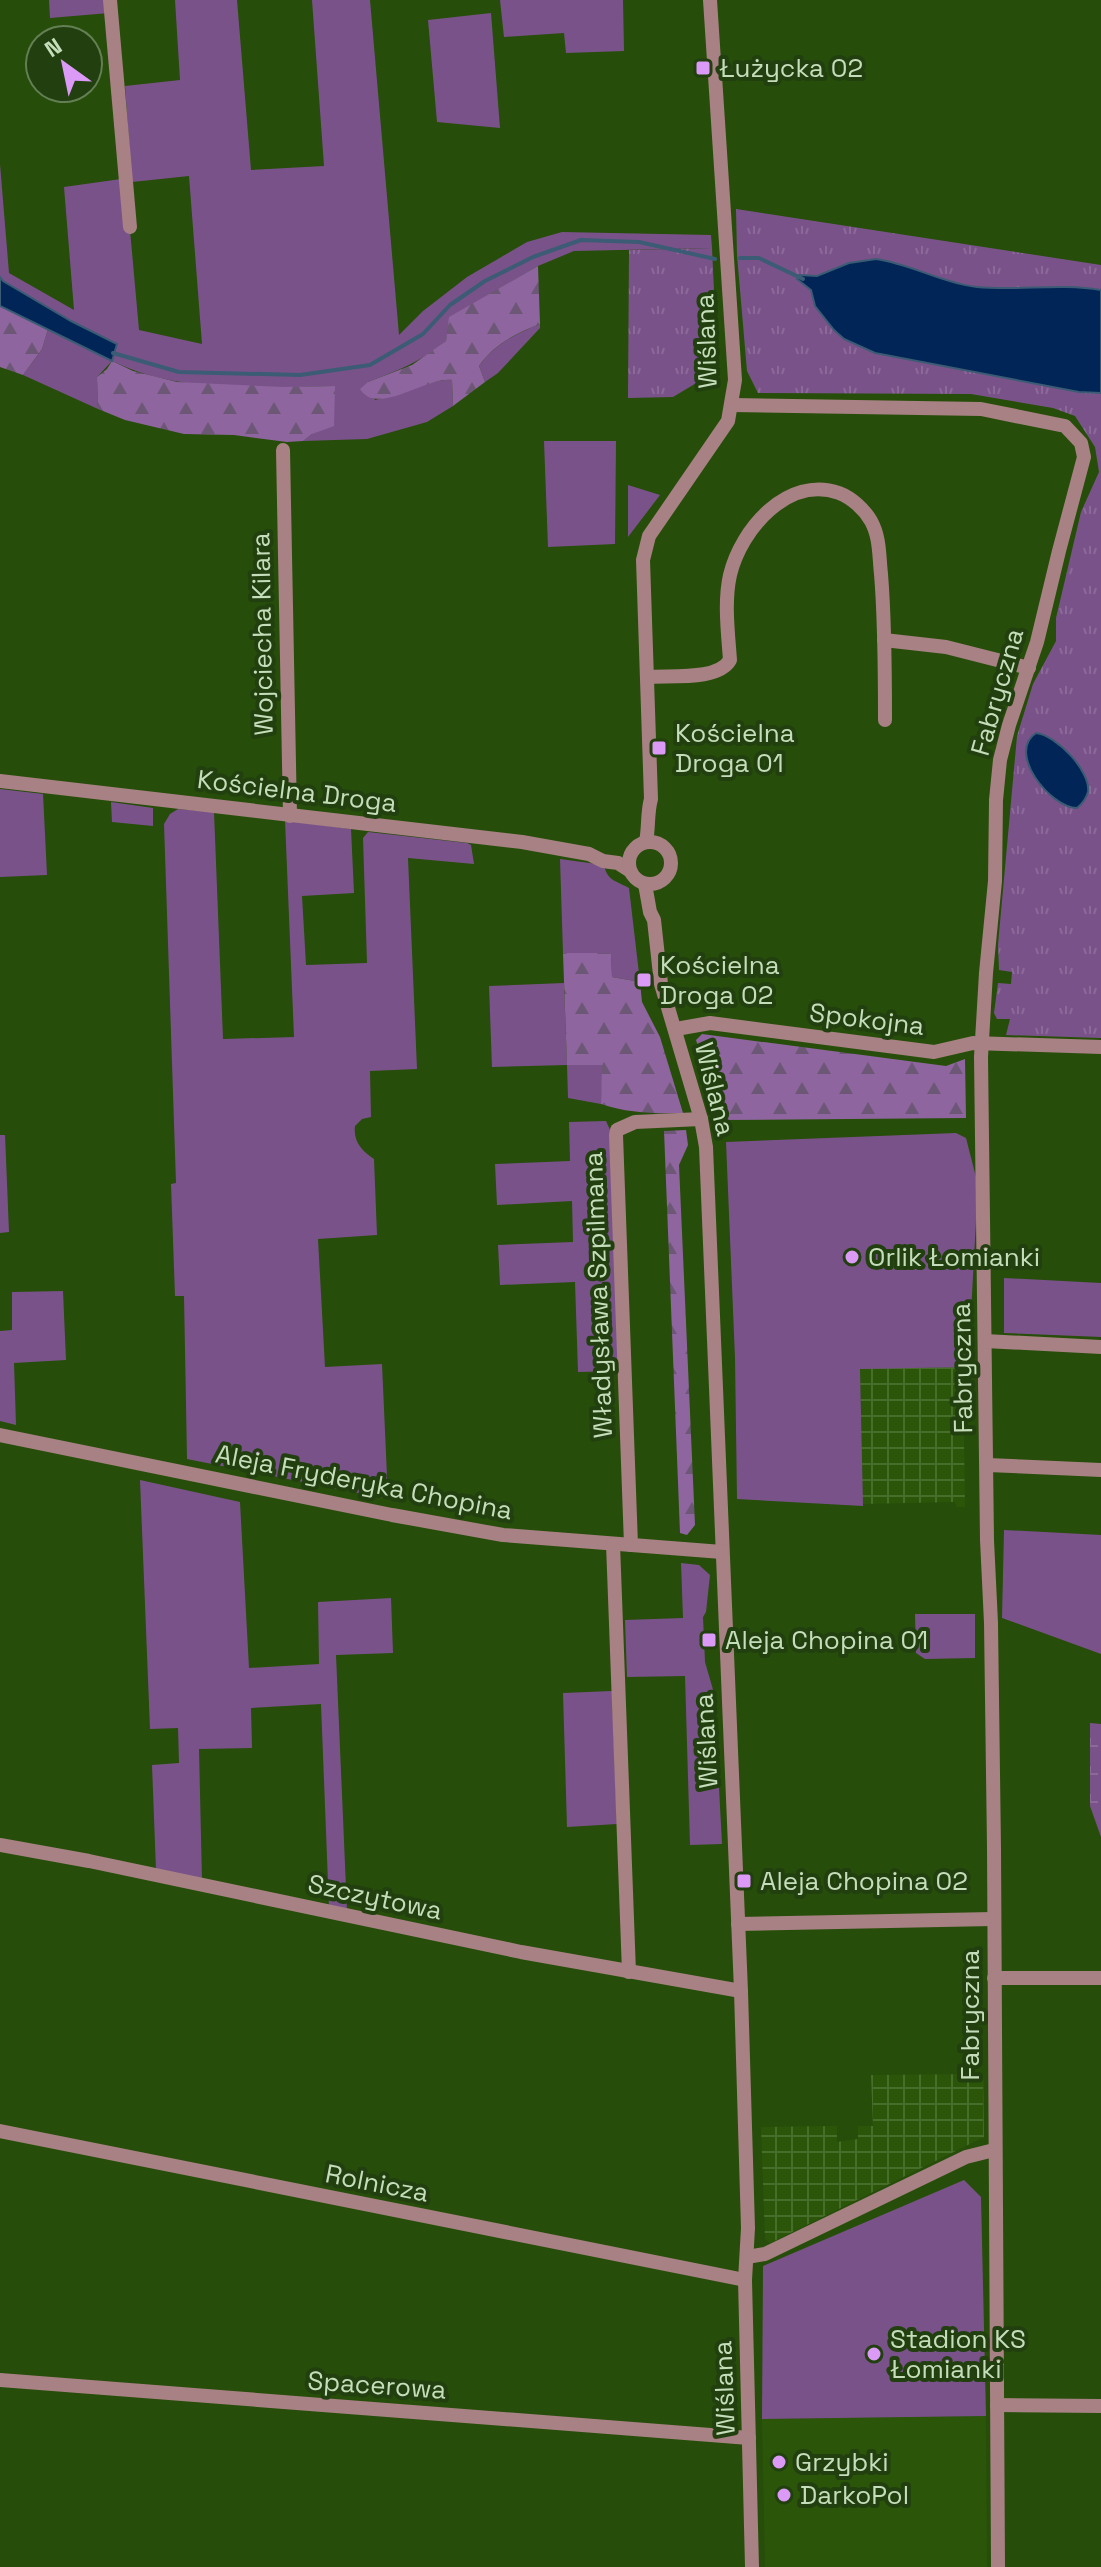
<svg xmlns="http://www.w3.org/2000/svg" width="1101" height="2567" viewBox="0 0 1101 2567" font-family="'Space Grotesk',sans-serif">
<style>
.built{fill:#2b5609}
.industrial{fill:url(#industrial-grid)}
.green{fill:#7a528a}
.forest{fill:url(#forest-firs)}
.wetland{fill:url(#wetland-marsh)}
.park{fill:url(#park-tufts)}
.water{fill:#002556;stroke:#3b5c74;stroke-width:2}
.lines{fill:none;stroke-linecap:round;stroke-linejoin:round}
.stream{stroke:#3b5c74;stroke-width:4}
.minor{stroke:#a78183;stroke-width:14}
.poi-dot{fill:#db9af6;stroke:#22400f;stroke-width:3}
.labels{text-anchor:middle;stroke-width:8;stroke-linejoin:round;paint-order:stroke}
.poi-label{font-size:26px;fill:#c6ddbb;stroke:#22400f;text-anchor:start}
.street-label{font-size:26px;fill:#c6ddbb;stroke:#22400f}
</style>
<defs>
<pattern id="industrial-grid" width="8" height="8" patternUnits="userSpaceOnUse" patternTransform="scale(2)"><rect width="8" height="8" fill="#2b5609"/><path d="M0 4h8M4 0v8" fill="none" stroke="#486e2b"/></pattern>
<pattern id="forest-firs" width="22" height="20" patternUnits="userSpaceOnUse" patternTransform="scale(2)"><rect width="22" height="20" fill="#8e659f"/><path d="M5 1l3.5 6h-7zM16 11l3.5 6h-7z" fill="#6d5776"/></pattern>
<pattern id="wetland-marsh" width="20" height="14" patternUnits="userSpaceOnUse" patternTransform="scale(2)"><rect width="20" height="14" fill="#7a528a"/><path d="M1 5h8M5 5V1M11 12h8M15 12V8" fill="none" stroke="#8b6a99"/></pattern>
<pattern id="park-tufts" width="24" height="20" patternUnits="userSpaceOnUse" patternTransform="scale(2)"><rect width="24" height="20" fill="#7a528a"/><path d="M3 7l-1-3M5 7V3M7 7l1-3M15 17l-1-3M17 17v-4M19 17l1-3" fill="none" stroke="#8b6a99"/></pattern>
</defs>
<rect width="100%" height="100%" fill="#264d09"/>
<path class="built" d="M 986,2416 L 987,2567 L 765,2567 L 762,2419 Z"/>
<g class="industrial">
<path d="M 963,1367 L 965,1507 L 957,1507 L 955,1502 L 862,1504 L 860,1368 Z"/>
<path d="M 983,2074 L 984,2137 L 770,2243 L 765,2239 L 761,2127 L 837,2126 L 837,2142 L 858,2139 L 858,2126 L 873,2126 L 871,2075 Z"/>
</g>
<g class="green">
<path d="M 49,0 L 107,0 L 109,13 L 50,18 Z"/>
<path d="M 175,0 L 237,0 L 251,170 L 324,166 L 312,0 L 370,0 L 399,335 L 423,311 L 467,277 L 527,242 L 562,232 L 711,235 L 712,248 L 574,251 L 538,266 L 450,317 L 446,341 C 423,361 396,371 368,382 L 375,400 C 395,396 435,378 452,380 L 453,406 L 427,422 L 367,439 L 303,441 L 312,434 L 334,386 C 261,388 180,394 112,361 L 97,377 L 98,409 L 23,375 L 42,349 L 48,329 L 112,361 L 116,345 L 71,321 L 3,281 L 0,277 L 0,164 L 9,273 L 74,310 L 64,187 L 121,179 L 130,230 L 139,330 L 202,344 L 189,176 L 132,182 L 125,86 L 180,80 Z"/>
<path d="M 500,0 L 623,0 L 624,51 L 566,53 L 564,33 L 504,37 Z"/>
<path d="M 491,13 L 500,128 L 437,122 L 428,20 Z"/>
<path d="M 540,324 L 540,328 L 498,373 L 485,382 L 479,366 C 494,345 516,333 540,324 Z"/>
<path d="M 544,441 L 616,441 L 615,544 L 548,547 Z"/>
<path d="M 628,485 L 660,495 L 628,537 Z"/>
<path d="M 0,789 L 43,794 L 47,875 L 0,877 Z"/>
<path d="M 111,802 L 153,808 L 153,826 L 112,822 Z"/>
<path d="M 178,809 L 214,812 L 223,1039 L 294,1037 L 285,820 L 351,829 L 354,893 L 302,896 L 306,965 L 367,963 L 363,838 L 368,832 L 467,843 L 471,845 L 474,864 L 408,858 L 417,1069 L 370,1071 L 371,1117 L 362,1119 L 355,1126 C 353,1142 362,1151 374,1159 L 377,1235 L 318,1239 L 325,1367 L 382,1364 L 388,1499 L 187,1459 L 184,1296 L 175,1296 L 171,1184 L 176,1183 L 164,824 L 170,814 Z"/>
<path d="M 560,859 L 604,865 C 607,881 617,881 629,888 L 640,982 L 612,977 L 611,953 L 563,953 Z"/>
<path d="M 564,983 L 567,1064 L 603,1065 L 601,1104 L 568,1098 L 567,1065 L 492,1067 L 489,986 Z"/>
<path d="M 606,1121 L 611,1132 L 620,1371 L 578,1372 L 575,1282 L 500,1285 L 498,1245 L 573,1242 L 572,1201 L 497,1205 L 495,1164 L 570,1161 L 569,1122 Z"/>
<path d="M 956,1133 L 966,1138 L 978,1185 L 968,1367 L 860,1369 L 863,1506 L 737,1499 L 735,1358 L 726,1142 Z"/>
<path d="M 0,1135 L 5,1135 L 9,1232 L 0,1233 Z"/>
<path d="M 1004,1278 L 1101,1283 L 1101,1337 L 1004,1333 Z"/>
<path d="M 63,1291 L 66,1360 L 14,1363 L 16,1425 L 0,1421 L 0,1331 L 12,1330 L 12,1292 Z"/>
<path d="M 140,1480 L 240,1502 L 249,1668 L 319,1664 L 318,1602 L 391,1598 L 393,1653 L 336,1655 L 347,1911 L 329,1908 L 321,1704 L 251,1708 L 252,1748 L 199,1749 L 202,1881 L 156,1870 L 152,1765 L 179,1763 L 178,1728 L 150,1729 Z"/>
<path d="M 1004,1530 L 1101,1535 L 1101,1654 L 1002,1618 Z"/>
<path d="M 681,1563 L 699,1565 L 710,1575 L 706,1612 L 703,1617 L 705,1662 L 714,1693 L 722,1844 L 690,1845 L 685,1676 L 627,1677 L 625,1620 L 683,1618 Z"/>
<path d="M 915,1614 L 975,1614 L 975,1658 L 925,1659 L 916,1653 Z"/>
<path d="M 612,1691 L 617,1824 L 567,1827 L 563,1693 Z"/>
<path d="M 964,2180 L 981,2197 L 986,2416 L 762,2419 L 763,2266 Z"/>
</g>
<g class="forest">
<path d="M 538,266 L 540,324 C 516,333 493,345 479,366 L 485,382 L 453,406 L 452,380 C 427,376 377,417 360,389 L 368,382 L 412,365 L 446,341 L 449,317 Z"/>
<path d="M 0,306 L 48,329 L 42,349 L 23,375 L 0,367 Z"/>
<path d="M 112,361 L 133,371 L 177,382 L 283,387 L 335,386 L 334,426 L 312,434 L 303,441 L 287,442 L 234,435 L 184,434 L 125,420 L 98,409 L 97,377 L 107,369 Z"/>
<path d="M 563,953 L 611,953 L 612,977 L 640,982 L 642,1002 L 660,1037 L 683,1113 C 654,1114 628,1113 601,1104 L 602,1065 L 567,1065 Z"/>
<path d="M 702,1034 L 946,1066 L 965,1059 L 966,1118 L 721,1120 L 696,1040 Z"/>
<path d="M 686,1130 L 688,1145 L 679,1165 L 695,1525 L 687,1535 L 680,1533 L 664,1131 Z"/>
</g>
<path class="wetland" d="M 1090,1723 L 1101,1724 L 1101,1837 L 1090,1806 Z"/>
<g class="park">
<path d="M 736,209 L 1101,265 L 1101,1038 L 1006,1035 L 1010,1019 L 997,1019 L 994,1013 L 998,983 L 1011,984 L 1012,972 L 999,970 L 998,945 L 1017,736 L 1033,684 L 1056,641 L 1056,618 L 1081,512 L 1099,472 L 1095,447 L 1075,416 L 1053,408 L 971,394 L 758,393 L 747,371 L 737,255 Z"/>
<path d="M 712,248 L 718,378 L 698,382 L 673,397 L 628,398 L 629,250 Z"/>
</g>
<g class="water">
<path d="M 876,259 C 911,264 942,283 977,287 C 1019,291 1059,283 1101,290 L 1101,393 L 1079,392 L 875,353 L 844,339 L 834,330 L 815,306 L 811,290 L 797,279 L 799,275 L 817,276 L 849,263 Z"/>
<path d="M 0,277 L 3,281 L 71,321 L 117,344 L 112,361 L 0,306 Z"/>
<path d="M 1036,733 C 1056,735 1091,771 1088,792 C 1086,799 1082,804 1077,808 C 1051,808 1006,753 1036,733 Z"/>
</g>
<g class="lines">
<g class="stream">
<path d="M 740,258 L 759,258 L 803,279"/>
<path d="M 113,353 L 179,372 L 300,375 L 370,365 L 423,334 L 450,305 L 485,281 L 533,257 L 581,240 L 639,242 L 715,259"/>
</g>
<g class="minor">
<path d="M 110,0 L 130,227"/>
<path d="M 732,405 L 981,409 L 1065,426 L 1081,443 L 1084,457 L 1059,551 L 1037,642 L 1009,725 L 1000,760 L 996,800 L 995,881 L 986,973 L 981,1057 L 987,1540 L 991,1623 L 994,1848 L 998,2567"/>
<path d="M 283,450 L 290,816"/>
<path d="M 884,640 L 946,647 L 1029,668"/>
<path d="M 647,677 C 670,675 718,681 730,660 C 728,632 724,602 730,575 C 741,529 788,475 839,493 C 852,498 864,509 871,521 C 880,537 879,556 881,574 C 885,622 885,671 885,720"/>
<path d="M 0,781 L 522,842 L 589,854 L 603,861 L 618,863 L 629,870"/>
<circle cx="650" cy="863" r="21"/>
<path d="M 646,842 C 649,827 647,813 651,799 L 643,560 L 649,536 L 728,421 L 735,380 L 710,0"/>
<path d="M 645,884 L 650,912 L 654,920 L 661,984 L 701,1119 L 706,1147 L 741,1991 L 748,2228 L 745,2280 L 752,2567"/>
<path d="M 676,1029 L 710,1023 L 934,1052 L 973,1043 L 1101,1047"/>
<path d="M 985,1341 L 1101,1347"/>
<path d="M 0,1435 L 392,1515 L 503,1535 L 722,1552"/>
<path d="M 987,1465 L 1101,1470"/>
<path d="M 613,1544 L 629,1972"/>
<path d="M 631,1545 L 616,1135 L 617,1130 L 635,1122 L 701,1119"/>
<path d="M 0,1845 L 89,1861 L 521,1952 L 741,1991"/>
<path d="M 738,1924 L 993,1919"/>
<path d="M 994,1978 L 1101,1978"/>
<path d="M 0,2131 L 745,2280"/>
<path d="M 747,2257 L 765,2254 L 966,2157 L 994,2150"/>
<path d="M 0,2380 L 749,2438"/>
<path d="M 997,2405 L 1101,2406"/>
</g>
</g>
<g class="poi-dot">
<rect x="695" y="60" width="16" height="16" rx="4"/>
<rect x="651" y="740" width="16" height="16" rx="4"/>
<rect x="636" y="972" width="16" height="16" rx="4"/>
<circle cx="852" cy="1257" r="8"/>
<rect x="701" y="1632" width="16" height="16" rx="4"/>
<rect x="736" y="1873" width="16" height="16" rx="4"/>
<circle cx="874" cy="2354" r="8"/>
<circle cx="779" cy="2462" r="8"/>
<circle cx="784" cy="2495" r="8"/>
</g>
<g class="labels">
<g class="poi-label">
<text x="719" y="77">Łużycka 02</text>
<text x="675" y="742">Kościelna<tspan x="675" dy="30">Droga 01</tspan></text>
<text x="660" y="974">Kościelna<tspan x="660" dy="30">Droga 02</tspan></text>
<text x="868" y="1266">Orlik Łomianki</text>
<text x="725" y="1649">Aleja Chopina 01</text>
<text x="760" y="1890">Aleja Chopina 02</text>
<text x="890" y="2348">Stadion KS<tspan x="890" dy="30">Łomianki</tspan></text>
<text x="795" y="2471">Grzybki</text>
<text x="800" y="2504">DarkoPol</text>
</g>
<g class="street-label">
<text transform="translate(706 341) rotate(-92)" y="9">Wiślana</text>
<text transform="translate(262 634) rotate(-91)" y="9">Wojciecha Kilara</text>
<text transform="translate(997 692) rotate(-74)" y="9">Fabryczna</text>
<text transform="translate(297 791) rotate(7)" y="9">Kościelna Droga</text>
<text transform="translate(867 1019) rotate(7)" y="9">Spokojna</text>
<text transform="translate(715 1089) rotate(76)" y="9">Wiślana</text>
<text transform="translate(598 1295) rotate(-92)" y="9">Władysława Szpilmana</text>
<text transform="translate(962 1368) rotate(-91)" y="9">Fabryczna</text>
<text transform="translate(364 1482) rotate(11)" y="9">Aleja Fryderyka Chopina</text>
<text transform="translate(706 1741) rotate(-93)" y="9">Wiślana</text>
<text transform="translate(375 1897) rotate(12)" y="9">Szczytowa</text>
<text transform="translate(970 2015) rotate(-90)" y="9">Fabryczna</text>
<text transform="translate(377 2183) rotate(11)" y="9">Rolnicza</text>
<text transform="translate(377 2385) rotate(4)" y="9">Spacerowa</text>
<text transform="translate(724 2388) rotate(-92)" y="9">Wiślana</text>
</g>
</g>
<g transform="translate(64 64) rotate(327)"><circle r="38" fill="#22400f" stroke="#647f54" stroke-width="2"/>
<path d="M0-6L14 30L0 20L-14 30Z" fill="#db9af6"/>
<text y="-12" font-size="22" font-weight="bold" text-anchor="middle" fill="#c6ddbb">N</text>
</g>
</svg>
